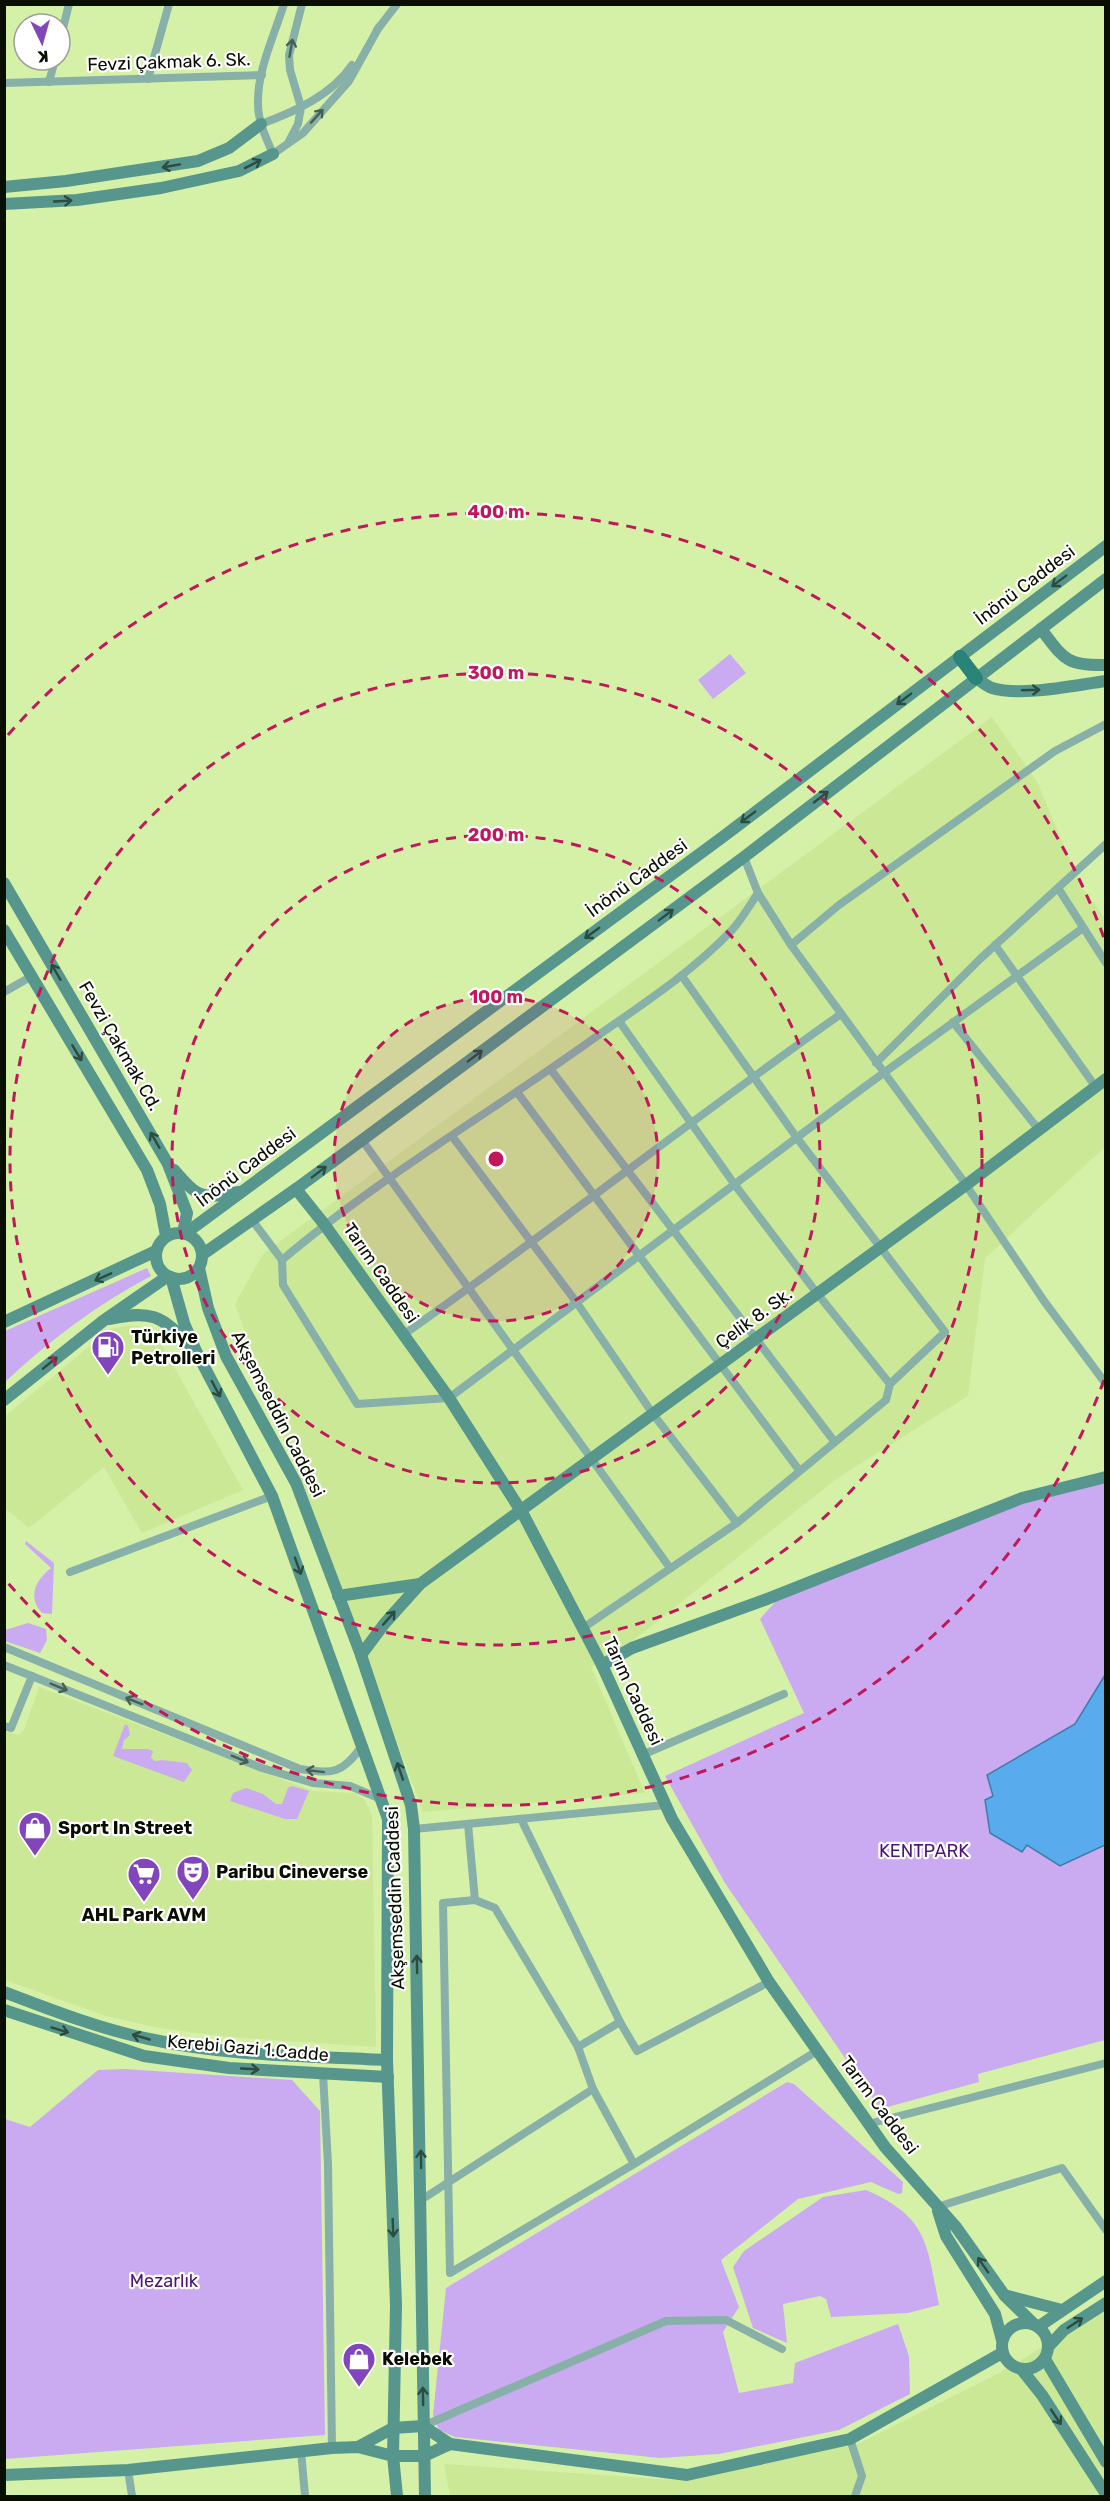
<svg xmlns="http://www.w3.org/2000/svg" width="1110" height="2501" viewBox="0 0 1110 2501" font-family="Rubik,sans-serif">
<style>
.built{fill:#cbe897}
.green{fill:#caabf1}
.water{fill:#58abec;stroke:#407ca5;stroke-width:1.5}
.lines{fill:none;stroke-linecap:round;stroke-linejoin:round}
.street{stroke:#87b0a9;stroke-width:8}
.secondary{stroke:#56968d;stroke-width:12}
.primary{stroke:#298379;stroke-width:14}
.oneway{stroke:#486054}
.oneway2{stroke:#2b4c3f}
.ring{fill:none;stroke:#c2185b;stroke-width:3;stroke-dasharray:10 8}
.labels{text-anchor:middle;stroke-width:4.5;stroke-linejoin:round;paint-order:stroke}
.street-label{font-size:18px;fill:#080f00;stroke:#fff}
.poi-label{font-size:18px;font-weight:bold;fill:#080f00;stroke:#fff;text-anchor:start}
.park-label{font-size:18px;fill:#4d1578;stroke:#fff}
.centre{fill:#c2185b;stroke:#fff;stroke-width:3}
.ring-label{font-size:18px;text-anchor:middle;font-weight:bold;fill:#c2185b;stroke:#fff;stroke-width:4.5;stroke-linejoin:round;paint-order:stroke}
</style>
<rect width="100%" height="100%" fill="#d5f0a7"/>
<g class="built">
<path d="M 992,717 L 1037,782 L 1082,888 L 1105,918 L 1105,1147 L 985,1258 L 968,1396 L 836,1479 L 620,1651 L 591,1667 L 645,1793 L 423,1812 L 235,1304 L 263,1254 Z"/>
<path d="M 125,1326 L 138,1326 L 155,1333 L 243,1490 L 142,1533 L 104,1467 L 29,1528 L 5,1508 L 5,1416 L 111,1329 Z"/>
<path d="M 39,1687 L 313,1791 L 354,1793 L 364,1799 L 372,1815 L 376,2047 L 229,2037 L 159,2028 L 106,2016 L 5,1980 L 5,1731 L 19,1735 L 24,1730 Z"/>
<path d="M 1105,2309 L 1105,2496 L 450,2496 L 444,2464 L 689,2481 L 860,2443 L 1001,2372 Z"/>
</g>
<g class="green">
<path d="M 730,654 L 746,673 L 713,699 L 698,680 Z"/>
<path d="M 147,1268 L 151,1276 C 96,1305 50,1340 5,1382 L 5,1331 Z"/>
<path d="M 1105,1482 L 1105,2040 L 978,2074 L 979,2082 L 880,2109 L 725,1883 L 665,1776 L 804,1713 L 760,1619 L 776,1601 L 1037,1498 Z"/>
<path d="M 26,1541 L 54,1563 L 52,1614 L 42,1613 C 27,1596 36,1580 51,1568 L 25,1544 Z"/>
<path d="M 28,1623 L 46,1629 L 47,1640 L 40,1653 L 5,1641 L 5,1630 Z"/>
<path d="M 125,1724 L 128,1726 L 130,1735 L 124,1740 L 122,1749 L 148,1749 L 153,1751 L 151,1758 L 155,1761 L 162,1760 L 187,1763 L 192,1770 L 184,1782 L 113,1756 Z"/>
<path d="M 292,1786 L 309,1791 L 297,1819 L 285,1819 L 230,1801 L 233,1793 L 246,1788 L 263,1794 L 276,1804 L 282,1804 L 288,1788 Z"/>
<path d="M 124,2069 L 292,2080 L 320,2111 L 325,2435 L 5,2459 L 5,2119 L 30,2127 L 98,2070 Z"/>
<path d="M 787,2082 L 794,2084 L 903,2182 L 902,2193 L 898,2194 L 871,2182 L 798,2199 L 721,2260 L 739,2307 L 723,2332 L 739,2393 L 793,2383 L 795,2363 L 898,2324 L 909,2356 L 910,2394 L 839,2430 L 719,2454 L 660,2458 L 455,2437 L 439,2430 L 433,2415 L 446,2288 Z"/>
<path d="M 866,2190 C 928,2217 927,2244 939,2305 L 908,2313 L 831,2317 L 826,2299 L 820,2296 L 783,2304 L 787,2343 L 753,2328 L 733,2267 L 744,2251 L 823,2197 Z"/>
</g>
<path class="water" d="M 1105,1675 L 1105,1845 L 1060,1866 L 1027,1845 L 1022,1852 L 990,1833 L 985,1800 L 993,1796 L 987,1775 L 1075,1724 Z"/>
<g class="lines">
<g class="street">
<path d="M 284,4 C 274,36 257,71 258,104 C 258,121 266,138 273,154 L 303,133 L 349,81 L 379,27"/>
<path d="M 377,30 L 397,4"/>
<path d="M 60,40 L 69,4"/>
<path d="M 148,79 L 169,4"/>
<path d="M 49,82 L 55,60"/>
<path d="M 4,83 L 262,75"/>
<path d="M 261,124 C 294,112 332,95 352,65"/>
<path d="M 289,141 L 298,124 L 301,107 L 290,70 L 289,55 L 302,4"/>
<path d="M 744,857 L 758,893 L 791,945 L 962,1179 L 1044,1301 L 1106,1384"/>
<path d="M 1058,888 L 1106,963"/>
<path d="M 758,893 C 750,905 742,919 732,930 C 693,971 646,1002 600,1034 C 495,1110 381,1176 282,1260 L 283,1285 L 357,1404 L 449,1398 L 863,1088 L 1083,928"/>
<path d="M 791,945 L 839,905 L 1055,751 L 1106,724"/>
<path d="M 995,945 L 1095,1086"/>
<path d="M 4,992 L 32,976"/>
<path d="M 619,1021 L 735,1185 L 816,1292 L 890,1384"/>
<path d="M 953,1022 L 1039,1130"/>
<path d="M 876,1063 L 980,959 L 1106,844"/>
<path d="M 551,1070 L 834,1441"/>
<path d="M 517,1092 L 799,1470"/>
<path d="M 452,1136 L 577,1303 L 653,1414 L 737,1523"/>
<path d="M 362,1140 L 670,1568"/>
<path d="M 252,1220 L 282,1260"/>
<path d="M 403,1335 C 551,1231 693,1118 841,1014"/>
<path d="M 70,1572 L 272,1496"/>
<path d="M 583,1628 L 737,1523 L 886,1400 L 890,1384 L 945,1332 L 797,1138 L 682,976"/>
<path d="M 4,1647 L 300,1769 C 335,1774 341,1774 363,1745"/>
<path d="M 4,1665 L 262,1768 L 313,1783 L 350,1786 L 381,1799"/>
<path d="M 4,1726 L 11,1728 L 32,1676"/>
<path d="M 642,1755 L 784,1694"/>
<path d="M 521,1819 L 620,2022 L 637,2051 L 769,1982"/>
<path d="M 468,1824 L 475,1900"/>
<path d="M 414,1829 L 666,1805"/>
<path d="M 578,2047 L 620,2022"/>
<path d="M 323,2074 L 328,2164 L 332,2448"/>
<path d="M 868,2124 L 1106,2063"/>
<path d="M 634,2164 L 593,2089 L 578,2047 L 495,1908 L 475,1900 L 443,1903 L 450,2273 L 634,2164 L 817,2051"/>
<path d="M 421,2200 L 593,2089"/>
<path d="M 937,2207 L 1062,2168 L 1106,2230"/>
<path d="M 423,2426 L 666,2321 L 726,2320 L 782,2349"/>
<path d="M 850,2439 L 862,2476 L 855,2496"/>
<path d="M 301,2451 L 305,2496"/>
<path d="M 128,2470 L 132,2496"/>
</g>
<g class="secondary">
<path d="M 4,187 L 66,181 L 198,161 L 229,148 L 261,124"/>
<path d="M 4,204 L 77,200 L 161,188 L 239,171 L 273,154"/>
<path d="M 1041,629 C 1064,659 1066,666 1106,665"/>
<path d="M 976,678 C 981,681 986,686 992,688 C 1021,697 1075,685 1106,681"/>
<path d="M 4,883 L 168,1164 L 187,1213 L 183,1233"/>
<path d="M 4,930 L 147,1170 L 160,1204 L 166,1236"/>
<path d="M 174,1170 C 199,1199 202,1199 239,1192"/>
<path d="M 296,1189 L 324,1224 L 449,1398 L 523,1514 L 602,1665 L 672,1819 L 769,1982 L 885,2147 L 956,2227 L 1005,2296 L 1035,2325"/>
<circle cx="179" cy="1256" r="23"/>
<path d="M 186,1233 L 724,836 L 1106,546"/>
<path d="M 203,1254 L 296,1189 L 744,857 L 1106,579"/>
<path d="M 199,1268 L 208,1308 L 226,1356 L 296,1483 L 361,1655 L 411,1805 L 414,1829 L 425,2496"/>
<path d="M 171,1277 L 184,1323 L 196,1351 L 272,1496 L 388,1819 L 387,2060 L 396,2305 L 393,2456 L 397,2496"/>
<path d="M 110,1319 C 150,1310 161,1315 189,1344"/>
<path d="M 4,1322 L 156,1251"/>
<path d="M 4,1400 L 103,1321 L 168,1276"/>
<path d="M 338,1596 L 420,1584"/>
<path d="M 361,1655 L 385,1623 L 420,1584 L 966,1185 L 1106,1079"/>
<path d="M 602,1665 L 632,1648 L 767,1599 L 1022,1498 L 1106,1477"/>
<path d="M 4,1992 C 51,2010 100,2029 149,2039 C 226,2056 308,2056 387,2060"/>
<path d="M 4,2010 L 144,2056 L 229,2068 L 388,2077"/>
<path d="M 938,2211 L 946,2236 L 995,2314 L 1002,2340"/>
<path d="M 1008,2296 L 1062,2310"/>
<circle cx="1025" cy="2346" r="23"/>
<path d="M 1038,2327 L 1106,2281"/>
<path d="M 1049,2346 L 1064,2330 L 1106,2303"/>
<path d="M 1045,2359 L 1106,2462"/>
<path d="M 1022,2370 L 1042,2395 L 1106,2494"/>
<path d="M 358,2447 L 393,2428 L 423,2426 L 450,2444 L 687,2475 L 850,2439 L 1002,2353"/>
<path d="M 4,2475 L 128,2470 L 332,2448 L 358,2447 L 393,2456 L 424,2456 L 450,2444"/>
</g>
<path class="primary" d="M 960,657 L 976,678"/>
</g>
<defs><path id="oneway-shaft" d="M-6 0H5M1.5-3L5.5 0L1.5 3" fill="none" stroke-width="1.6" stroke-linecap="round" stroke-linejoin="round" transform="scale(1.5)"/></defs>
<g class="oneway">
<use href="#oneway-shaft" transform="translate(291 48) rotate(-80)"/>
<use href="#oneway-shaft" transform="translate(317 116) rotate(-48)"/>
<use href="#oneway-shaft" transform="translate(59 1687) rotate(22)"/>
<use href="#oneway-shaft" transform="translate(134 1701) rotate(-158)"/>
<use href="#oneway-shaft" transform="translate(240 1759) rotate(22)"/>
<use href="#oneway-shaft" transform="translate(315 1771) rotate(-173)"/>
</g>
<g class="oneway2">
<use href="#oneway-shaft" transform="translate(253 164) rotate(-27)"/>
<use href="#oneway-shaft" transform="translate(171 166) rotate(170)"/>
<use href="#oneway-shaft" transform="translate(63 201) rotate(-3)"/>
<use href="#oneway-shaft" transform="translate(1059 581) rotate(143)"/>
<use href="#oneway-shaft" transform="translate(1031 690) rotate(-2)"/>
<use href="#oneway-shaft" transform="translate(904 699) rotate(143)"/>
<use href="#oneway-shaft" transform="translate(821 797) rotate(-38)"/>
<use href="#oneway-shaft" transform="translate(748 817) rotate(143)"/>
<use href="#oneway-shaft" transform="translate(666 915) rotate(-37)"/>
<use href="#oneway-shaft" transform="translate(592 933) rotate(144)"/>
<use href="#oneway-shaft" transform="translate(56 972) rotate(-120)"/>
<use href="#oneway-shaft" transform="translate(77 1053) rotate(59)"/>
<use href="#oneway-shaft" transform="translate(475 1056) rotate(-37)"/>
<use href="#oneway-shaft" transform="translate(155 1140) rotate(-120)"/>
<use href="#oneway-shaft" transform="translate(319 1172) rotate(-37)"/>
<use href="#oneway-shaft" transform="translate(103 1277) rotate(156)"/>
<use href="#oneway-shaft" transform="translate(50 1363) rotate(-39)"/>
<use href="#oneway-shaft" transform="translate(216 1389) rotate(62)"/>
<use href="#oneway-shaft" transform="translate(298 1566) rotate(70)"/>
<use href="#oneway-shaft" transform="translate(389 1618) rotate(-49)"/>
<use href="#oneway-shaft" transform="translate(400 1771) rotate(-109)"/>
<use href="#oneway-shaft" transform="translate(417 1964) rotate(-91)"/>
<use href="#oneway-shaft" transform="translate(60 2030) rotate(17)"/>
<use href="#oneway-shaft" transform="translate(141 2037) rotate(-164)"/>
<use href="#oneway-shaft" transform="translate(250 2069) rotate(3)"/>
<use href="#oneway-shaft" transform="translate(421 2159) rotate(-91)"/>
<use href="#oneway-shaft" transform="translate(393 2228) rotate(88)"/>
<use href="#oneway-shaft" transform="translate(983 2265) rotate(-125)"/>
<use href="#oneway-shaft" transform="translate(1075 2323) rotate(-33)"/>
<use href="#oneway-shaft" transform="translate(423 2396) rotate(-91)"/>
<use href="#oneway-shaft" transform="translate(1056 2417) rotate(56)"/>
</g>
<circle cx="496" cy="1159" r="162" fill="#c2185b" fill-opacity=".12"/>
<g class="ring">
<circle cx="496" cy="1159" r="162"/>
<circle cx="496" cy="1159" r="324"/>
<circle cx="496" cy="1159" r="486"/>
<path d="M1104 1380A647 647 0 0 1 8 1583M8 735A647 647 0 0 1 1104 938"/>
</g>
<defs>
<g id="fuel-pin" transform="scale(1.725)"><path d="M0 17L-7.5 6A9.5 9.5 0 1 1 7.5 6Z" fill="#8245bb" stroke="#fff"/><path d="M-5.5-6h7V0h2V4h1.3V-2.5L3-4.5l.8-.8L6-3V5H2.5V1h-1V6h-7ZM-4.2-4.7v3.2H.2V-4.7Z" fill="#fff"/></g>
<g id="shop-pin" transform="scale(1.725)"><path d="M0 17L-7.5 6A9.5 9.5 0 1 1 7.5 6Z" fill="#8245bb" stroke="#fff"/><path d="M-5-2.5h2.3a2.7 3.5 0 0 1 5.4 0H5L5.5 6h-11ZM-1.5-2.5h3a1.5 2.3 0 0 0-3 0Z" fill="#fff"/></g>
<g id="theatre-pin" transform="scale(1.725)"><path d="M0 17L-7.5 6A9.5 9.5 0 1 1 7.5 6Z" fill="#8245bb" stroke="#fff"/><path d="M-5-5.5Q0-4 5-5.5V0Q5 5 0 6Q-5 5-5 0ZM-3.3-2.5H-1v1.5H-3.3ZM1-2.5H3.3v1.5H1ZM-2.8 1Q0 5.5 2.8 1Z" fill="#fff"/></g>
<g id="supermarket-pin" transform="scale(1.725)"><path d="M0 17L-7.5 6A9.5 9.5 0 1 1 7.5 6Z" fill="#8245bb" stroke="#fff"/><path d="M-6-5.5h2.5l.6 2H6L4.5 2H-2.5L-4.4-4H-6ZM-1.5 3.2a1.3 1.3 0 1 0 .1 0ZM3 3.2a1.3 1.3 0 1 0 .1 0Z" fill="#fff"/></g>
</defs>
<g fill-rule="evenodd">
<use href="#fuel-pin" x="108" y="1347"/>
<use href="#shop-pin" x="35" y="1828"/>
<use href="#theatre-pin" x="193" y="1872"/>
<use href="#supermarket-pin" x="144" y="1874"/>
<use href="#shop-pin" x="359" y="2359"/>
</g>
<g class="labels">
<g class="street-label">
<text transform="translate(169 62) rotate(-2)" y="6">Fevzi Çakmak 6. Sk.</text>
<text transform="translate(1025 585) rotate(-37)" y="6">İnönü Caddesi</text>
<text transform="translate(637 878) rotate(-36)" y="6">İnönü Caddesi</text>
<text transform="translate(120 1046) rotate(60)" y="6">Fevzi Çakmak Cd.</text>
<text transform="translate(246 1167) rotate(-37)" y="6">İnönü Caddesi</text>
<text transform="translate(381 1273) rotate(55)" y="6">Tarım Caddesi</text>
<text transform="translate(754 1318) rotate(-36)" y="6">Çelik 8. Sk.</text>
<text transform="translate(278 1414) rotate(63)" y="6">Akşemseddin Caddesi</text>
<text transform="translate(633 1691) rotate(65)" y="6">Tarım Caddesi</text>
<text transform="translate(395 1898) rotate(-92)" y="6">Akşemseddin Caddesi</text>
<text transform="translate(248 2048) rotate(5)" y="6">Kerebi Gazi 1.Cadde</text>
<text transform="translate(879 2105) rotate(53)" y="6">Tarım Caddesi</text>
</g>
<g class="poi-label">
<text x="131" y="1343">Türkiye<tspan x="131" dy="21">Petrolleri</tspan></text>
<text x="58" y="1834">Sport In Street</text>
<text x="216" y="1878">Paribu Cineverse</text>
<text x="144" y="1921" text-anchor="middle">AHL Park AVM</text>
<text x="382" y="2365">Kelebek</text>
</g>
<g class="park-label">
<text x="924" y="1857">KENTPARK</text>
<text x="164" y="2287">Mezarlık</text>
</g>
</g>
<circle cx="496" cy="1159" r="9" class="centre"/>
<g class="ring-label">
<text x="496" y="518">400 m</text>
<text x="496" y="679">300 m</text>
<text x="496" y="841">200 m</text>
<text x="496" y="1003">100 m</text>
</g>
<rect width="1110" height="2501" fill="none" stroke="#080f00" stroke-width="12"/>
<g transform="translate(42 42) rotate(175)"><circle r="28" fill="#ffffff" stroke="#9c9f99" stroke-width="1.5"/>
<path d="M0-4.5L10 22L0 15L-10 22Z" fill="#8245bb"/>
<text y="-9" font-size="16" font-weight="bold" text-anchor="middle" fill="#080f00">K</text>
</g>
</svg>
